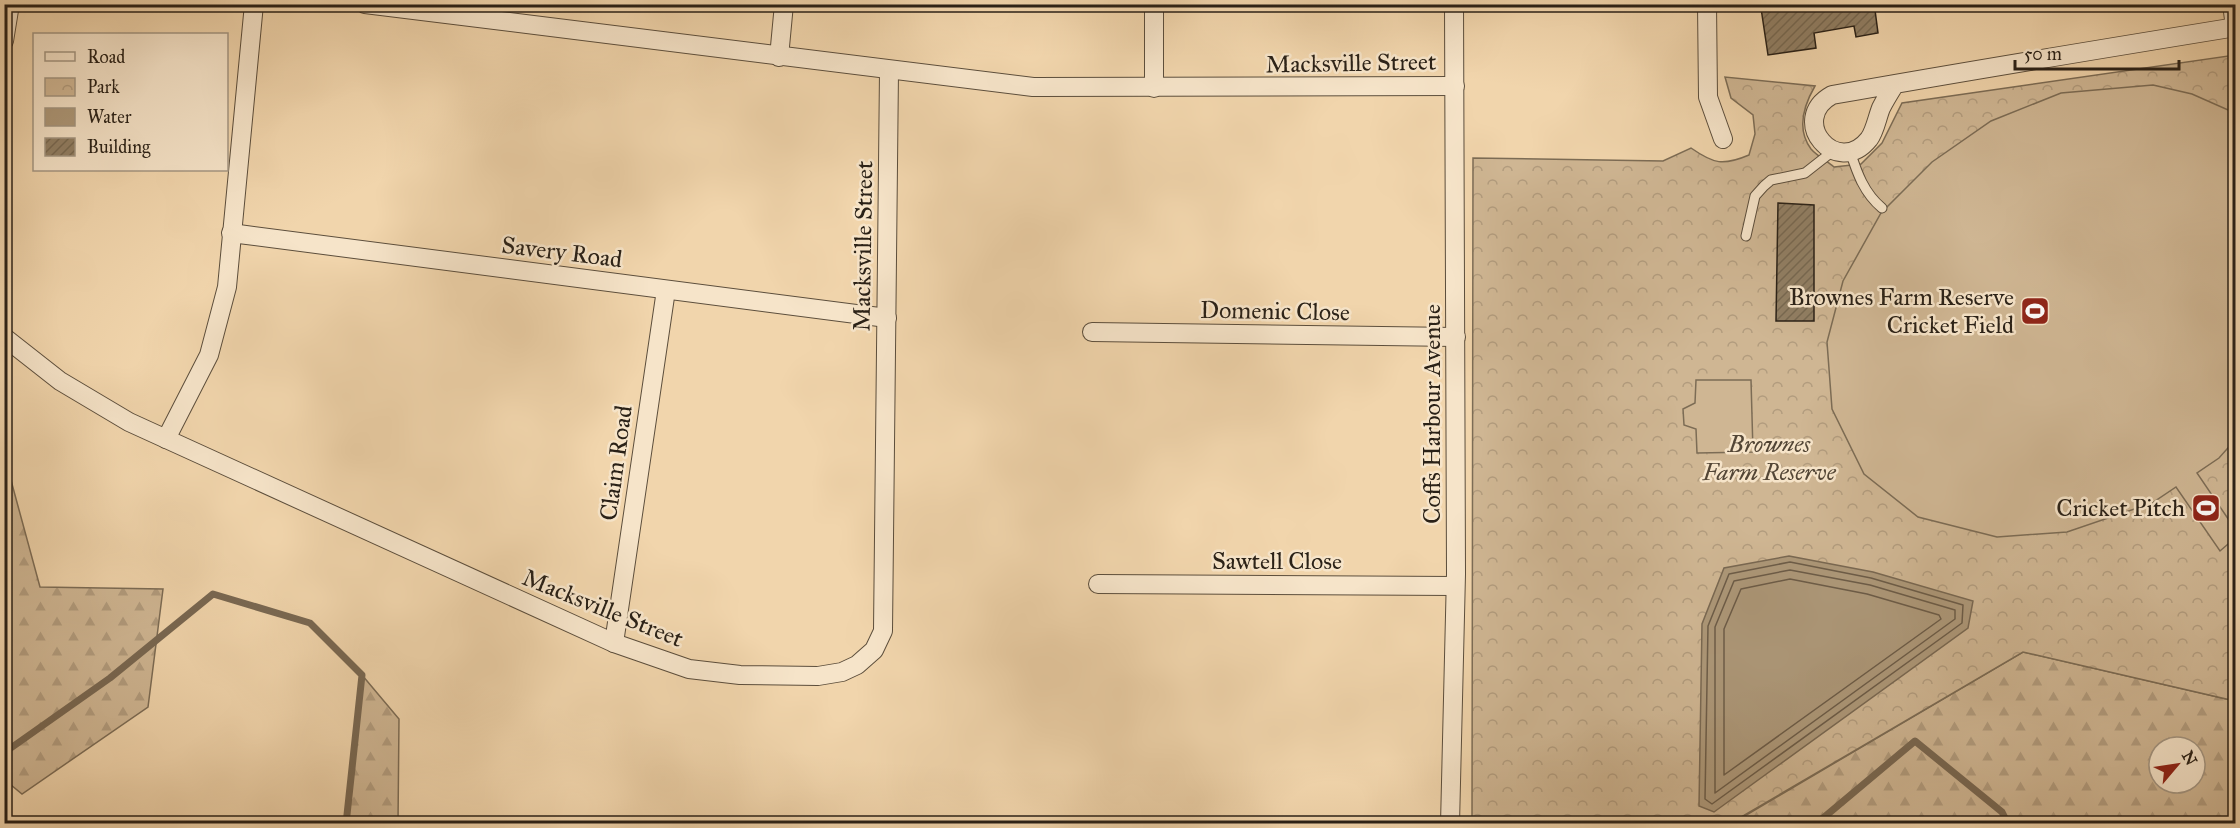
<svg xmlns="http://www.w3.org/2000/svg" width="2240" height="828" viewBox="0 0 2240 828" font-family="'IM FELL Great Primer',serif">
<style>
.forest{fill:url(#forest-firs);stroke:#7c6c55;stroke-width:1.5;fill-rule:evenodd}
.park{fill:url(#park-crowns);stroke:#7c6c55;stroke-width:1.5}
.pitch{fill:#cfb693;stroke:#7c6c55;stroke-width:1.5}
.water{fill:#ad9879;stroke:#796852;stroke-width:1.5}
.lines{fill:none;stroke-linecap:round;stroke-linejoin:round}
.shore{stroke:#6c5c48;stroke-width:1.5}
.stream{stroke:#796852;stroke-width:7}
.building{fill:url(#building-hatch);stroke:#2a2117;stroke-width:1.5}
.service-casing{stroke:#5c4e3c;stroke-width:11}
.minor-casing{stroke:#5c4e3c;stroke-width:20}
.service{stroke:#f6e4c9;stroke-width:9}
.minor{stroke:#f6e4c9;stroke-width:18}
.labels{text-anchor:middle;stroke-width:5;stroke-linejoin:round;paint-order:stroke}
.street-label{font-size:24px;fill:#2a2117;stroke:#f6e4c9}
.poi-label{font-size:24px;fill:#2a2117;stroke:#f6e4c9;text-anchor:end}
.park-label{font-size:24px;font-style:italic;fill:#534636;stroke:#f6e4c9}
</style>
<defs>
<pattern id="forest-firs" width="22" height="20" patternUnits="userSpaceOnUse" patternTransform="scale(1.5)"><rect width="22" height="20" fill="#cfb693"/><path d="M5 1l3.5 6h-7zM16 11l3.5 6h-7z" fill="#b29c7e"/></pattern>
<pattern id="park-crowns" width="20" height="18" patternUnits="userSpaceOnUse" patternTransform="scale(1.5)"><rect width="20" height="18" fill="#cfb693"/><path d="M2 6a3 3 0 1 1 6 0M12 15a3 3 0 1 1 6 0" fill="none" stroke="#b29c7e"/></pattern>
<pattern id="building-hatch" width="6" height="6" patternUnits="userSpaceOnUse" patternTransform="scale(1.5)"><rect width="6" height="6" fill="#917f64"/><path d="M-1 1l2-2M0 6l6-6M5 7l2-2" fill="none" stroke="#776851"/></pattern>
</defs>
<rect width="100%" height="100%" fill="#f1d5ac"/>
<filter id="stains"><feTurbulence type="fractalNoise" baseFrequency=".00333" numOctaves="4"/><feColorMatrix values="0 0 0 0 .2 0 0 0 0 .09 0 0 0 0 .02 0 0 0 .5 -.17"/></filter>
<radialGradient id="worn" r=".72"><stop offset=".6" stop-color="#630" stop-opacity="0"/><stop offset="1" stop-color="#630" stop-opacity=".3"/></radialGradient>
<g class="forest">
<path d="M 4,472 L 9,473 L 40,587 L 163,589 L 148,707 L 22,794 L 5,780 Z"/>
<path d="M 2023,652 L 2235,701 L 2235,823 L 1731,824 ZM 2159,747 L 2195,747 L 2195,783 L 2159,783 Z"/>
<path d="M 362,675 L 399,719 L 398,823 L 346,823 Z"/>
</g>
<path class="park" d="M 2235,55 L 2235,701 L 2023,652 L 1731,823 L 1472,824 L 1473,158 L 1663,161 L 1691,148 C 1714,164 1723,166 1749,155 L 1755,134 L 1753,115 L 1731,98 L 1725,77 L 1815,86 C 1804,105 1796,129 1811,149 C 1817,156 1827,161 1834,167 L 1861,164 L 1882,143 L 1902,103 Z"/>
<g class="pitch">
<path d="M 2153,85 L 2192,94 L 2235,113 L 2235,440 L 2219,458 L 2197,473 L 2235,529 L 2235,538 L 2220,551 L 2176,487 L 2152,503 L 2067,532 L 1997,537 L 1918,517 L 1864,474 L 1832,409 L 1827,342 L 1843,281 L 1881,213 L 1932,162 L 1991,121 L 2061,93 Z"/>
<path d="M 1696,380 L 1751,380 L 1753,452 L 1697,453 L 1696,429 L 1684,425 L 1683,409 L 1695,403 Z"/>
</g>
<path class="water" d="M 1789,556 L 1873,572 L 1973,601 L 1968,628 L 1714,812 L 1699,806 L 1702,624 L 1724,568 Z"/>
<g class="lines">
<g class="shore">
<path d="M 1790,562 L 1871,578 L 1963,605 L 1962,623 L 1712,804 L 1705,799 L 1708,626 L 1729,574 Z"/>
<path d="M 1790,570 L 1870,585 L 1955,610 L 1955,619 L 1715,793 L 1715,627 L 1734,581 Z"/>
<path d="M 1790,579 L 1867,594 L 1939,615 L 1941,619 L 1724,775 L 1724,629 L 1741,589 Z"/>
</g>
<g class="stream">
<path d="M 4,744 L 8,750 L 110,678 L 213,594 L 310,623 L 362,675 L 346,824"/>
<path d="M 1816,824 L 1915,741 L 2002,812 L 2008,824"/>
</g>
</g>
<g class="building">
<path d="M 1786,4 L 1868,4 L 1869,11 L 1875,10 L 1878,33 L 1856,37 L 1854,26 L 1814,33 L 1816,48 L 1768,55 L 1761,8 Z"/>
<path d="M 1778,203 L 1814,205 L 1814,321 L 1776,321 Z"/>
</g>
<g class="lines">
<g class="service-casing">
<g id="service">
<path d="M 1850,151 C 1857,173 1864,193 1882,208"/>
<path d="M 1746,236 L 1755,196 L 1764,186 L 1771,180 L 1805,173 L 1833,151"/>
</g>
</g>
<g class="minor-casing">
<g id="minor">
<path d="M 365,4 L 1033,87 L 1455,86"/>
<path d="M 1707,4 L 1708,97 L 1723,139"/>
<path d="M 2232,4 L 2235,27"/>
<path d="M 4,41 L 10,4"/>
<path d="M 779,57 L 784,4"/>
<path d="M 1895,84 C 1890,92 1885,100 1881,108 C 1877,118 1875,131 1869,139 C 1837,179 1787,120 1832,95 C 1966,71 2101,49 2236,27"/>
<path d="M 1154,88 L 1154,4"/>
<path d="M 231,233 L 887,318"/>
<path d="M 1092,332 L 1456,337"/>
<path d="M 4,337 L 60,381 L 129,422 L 614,643 L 689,669 L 740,675 L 818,676 L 842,672 L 857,665 L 874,650 L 883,631 L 889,71"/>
<path d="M 166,439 L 209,355 L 227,287 L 254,4"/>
<path d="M 1098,584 L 1455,586"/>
<path d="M 614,643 L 666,290"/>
<path d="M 1450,824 L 1456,574 L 1454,4"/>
</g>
</g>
<use href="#service" class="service"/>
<use href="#minor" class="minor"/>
</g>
<defs>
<g id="stadium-square" transform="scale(1.5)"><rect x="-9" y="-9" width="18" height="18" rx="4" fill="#8f2418" stroke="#f6e4c9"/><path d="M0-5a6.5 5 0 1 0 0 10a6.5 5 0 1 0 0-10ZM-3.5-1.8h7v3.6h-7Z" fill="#fff"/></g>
</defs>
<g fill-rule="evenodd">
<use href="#stadium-square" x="2035" y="311"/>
<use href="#stadium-square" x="2206" y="508"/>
</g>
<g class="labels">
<g class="street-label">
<text transform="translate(1351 63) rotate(-1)" y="8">Macksville Street</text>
<text transform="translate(863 246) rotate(-89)" y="8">Macksville Street</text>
<text transform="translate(562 252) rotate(7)" y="8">Savery Road</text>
<text transform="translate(1275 311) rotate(1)" y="8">Domenic Close</text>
<text transform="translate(1432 414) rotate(-90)" y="8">Coffs Harbour Avenue</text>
<text transform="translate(616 463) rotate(-82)" y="8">Claim Road</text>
<text x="1277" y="569">Sawtell Close</text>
<text transform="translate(603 608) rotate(22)" y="8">Macksville Street</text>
</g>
<g class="poi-label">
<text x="2014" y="305">Brownes Farm Reserve<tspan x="2014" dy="28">Cricket Field</tspan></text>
<text x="2185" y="516">Cricket Pitch</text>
</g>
<g class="park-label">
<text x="1769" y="452">Brownes<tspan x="1769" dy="28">Farm Reserve</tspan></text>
</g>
</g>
<rect width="2240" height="828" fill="none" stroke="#f1d5ac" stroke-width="24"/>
<rect x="6" y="6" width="2228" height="816" fill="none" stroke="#2a2117" stroke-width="3"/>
<rect x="12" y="12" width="2216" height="804" fill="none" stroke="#2a2117" stroke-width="1.5"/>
<rect x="33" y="33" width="195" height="138" fill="#f6e4c9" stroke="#a49682" stroke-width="1.5"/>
<rect x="45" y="52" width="30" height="9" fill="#f6e4c9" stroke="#a49682" stroke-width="1.5"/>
<text x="87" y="63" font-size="18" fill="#2a2117">Road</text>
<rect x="45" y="78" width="30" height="18" fill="url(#park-crowns)" stroke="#a49682" stroke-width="1.5"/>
<text x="87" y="93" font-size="18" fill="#2a2117">Park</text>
<rect x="45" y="108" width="30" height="18" fill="#ad9879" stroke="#a49682" stroke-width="1.5"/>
<text x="87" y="123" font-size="18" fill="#2a2117">Water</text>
<rect x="45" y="138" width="30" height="18" fill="url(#building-hatch)" stroke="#a49682" stroke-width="1.5"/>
<text x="87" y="153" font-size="18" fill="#2a2117">Building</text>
<g transform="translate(2177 765) rotate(61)"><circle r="28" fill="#f6e4c9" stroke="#a49682" stroke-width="1.5"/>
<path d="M0-4.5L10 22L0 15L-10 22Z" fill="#8f2418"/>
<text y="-9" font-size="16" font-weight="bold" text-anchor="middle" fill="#2a2117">N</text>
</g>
<path d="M2015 60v9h164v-9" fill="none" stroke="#2a2117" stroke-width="3"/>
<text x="2024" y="60" font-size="18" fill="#2a2117" stroke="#f6e4c9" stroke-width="4.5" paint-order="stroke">50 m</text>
<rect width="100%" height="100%" filter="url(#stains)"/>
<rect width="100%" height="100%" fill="url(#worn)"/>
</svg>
